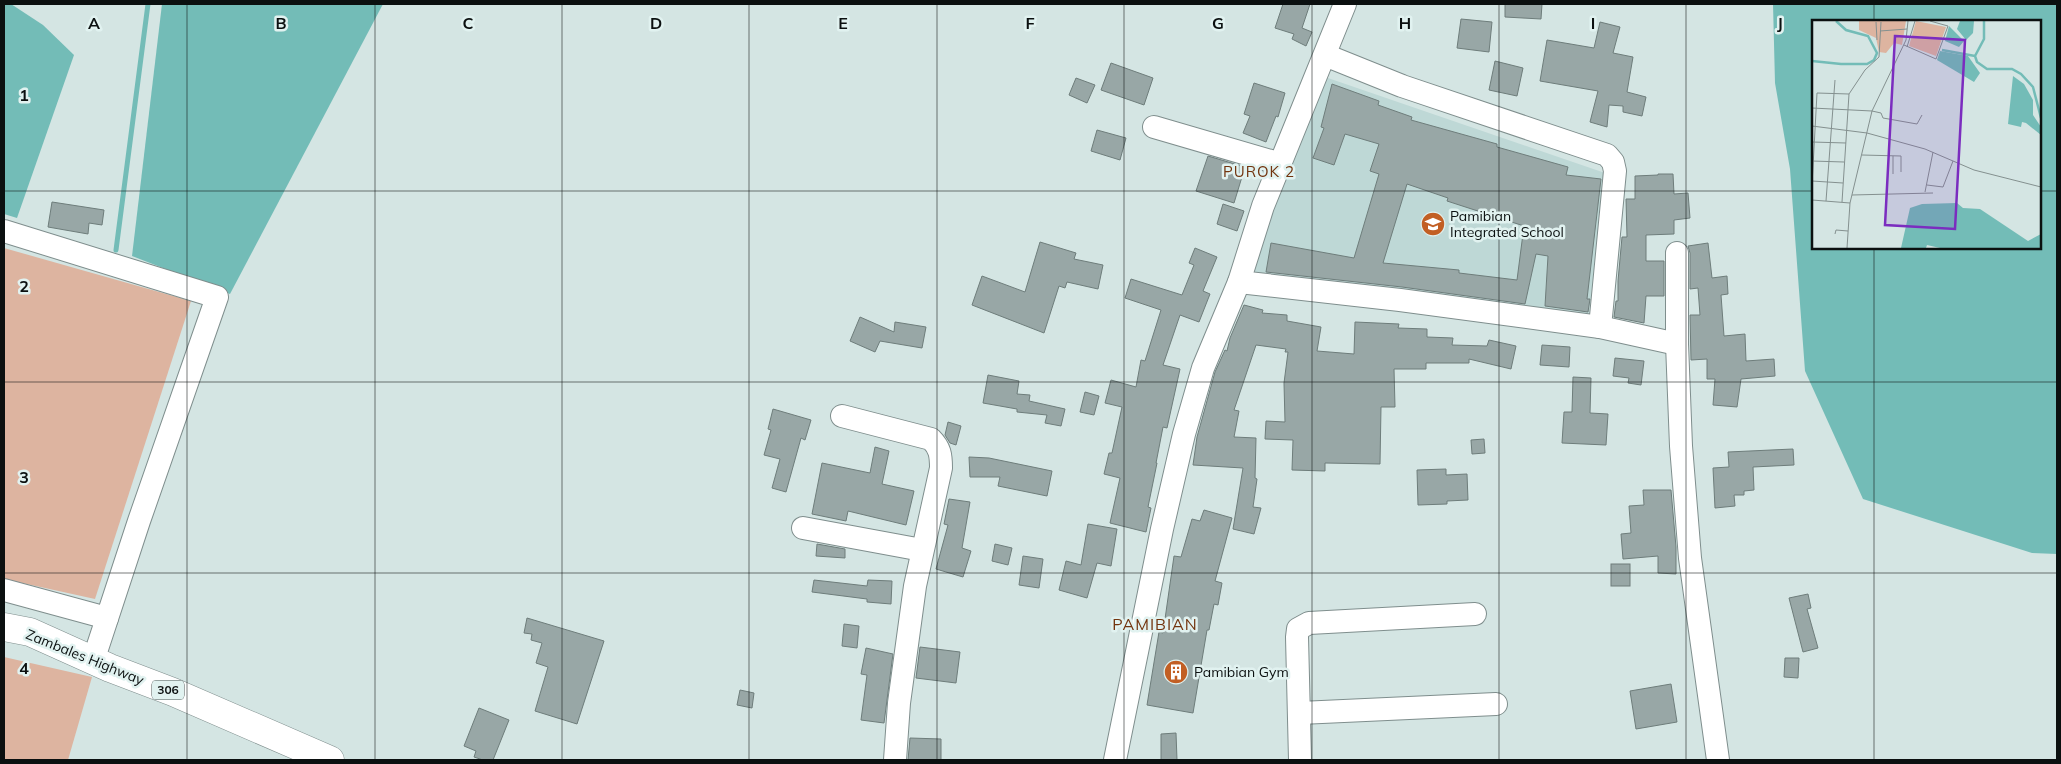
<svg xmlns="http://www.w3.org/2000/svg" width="2061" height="764" viewBox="0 0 2061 764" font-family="Mulish,sans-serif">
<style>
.built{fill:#bed8d6}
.green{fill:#ddb4a0}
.water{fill:#73bcb7;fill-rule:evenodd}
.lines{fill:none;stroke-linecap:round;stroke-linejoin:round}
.stream{stroke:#73bcb7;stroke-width:5}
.building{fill:#98a7a6;stroke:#6e7d7b;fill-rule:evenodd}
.minor-casing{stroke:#7f8e8d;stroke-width:24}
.major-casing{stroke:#7f8e8d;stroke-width:29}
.minor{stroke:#fff;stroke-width:22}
.major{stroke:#fff;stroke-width:28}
.grid{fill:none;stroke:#0b1010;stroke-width:1;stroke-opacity:0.55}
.labels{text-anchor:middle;stroke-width:5;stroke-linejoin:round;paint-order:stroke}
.shield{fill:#e1f2f0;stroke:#4b5453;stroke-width:1}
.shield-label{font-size:12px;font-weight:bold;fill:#0b1010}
.poi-label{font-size:14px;fill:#0b1010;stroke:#e1f2f0;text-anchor:start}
.street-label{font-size:14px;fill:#0b1010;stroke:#e1f2f0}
.neighbourhood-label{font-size:15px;letter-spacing:1px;fill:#72340e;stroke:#e1f2f0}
.quarter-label{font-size:16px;letter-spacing:1px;fill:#72340e;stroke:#e1f2f0}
.inset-river{fill:none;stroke:#73bcb7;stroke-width:2.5}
.inset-road{fill:none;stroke:#84908f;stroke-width:1}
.view{fill:#7b2cbf;fill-opacity:0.15;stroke:#7b2cbf;stroke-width:2.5}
.inset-edge{fill:none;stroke:#0b1010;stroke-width:2.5}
.grid-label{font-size:16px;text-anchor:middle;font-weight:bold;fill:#0b1010;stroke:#e1f2f0;stroke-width:5;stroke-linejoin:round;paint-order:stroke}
</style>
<rect width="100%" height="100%" fill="#d4e5e3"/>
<path class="built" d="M 1325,77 L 1605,173 L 1588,322 L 1246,275 Z"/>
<g class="green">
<path d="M 4,248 L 191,301 L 95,599 L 4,579 Z"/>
<path d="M 4,657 L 92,677 L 68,760 L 4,760 Z"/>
</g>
<g class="water">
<path d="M 6,4 L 11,4 L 43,25 L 74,55 L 17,218 L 4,214 L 4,6 Z"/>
<path d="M 162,4 L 383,4 L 230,294 L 132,256 Z"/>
<path d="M 1773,4 L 2057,4 L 2057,554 L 2032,553 L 1863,499 L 1805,371 L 1790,169 L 1775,83 ZM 1814,21 L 2040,21 L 2040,248 L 1814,248 Z"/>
</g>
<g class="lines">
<path class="stream" d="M 116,250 L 148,4"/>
</g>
<g class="building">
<path d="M 1283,4 L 1310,4 L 1302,28 L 1312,32 L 1306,46 L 1292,39 L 1294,34 L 1275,28 Z"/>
<path d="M 1505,4 L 1542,4 L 1541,19 L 1505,17 Z"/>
<path d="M 1461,19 L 1492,22 L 1489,52 L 1457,48 Z"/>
<path d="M 1600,22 L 1620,27 L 1613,53 L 1633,57 L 1627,92 L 1646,97 L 1642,116 L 1623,112 L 1623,106 L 1609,105 L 1607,127 L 1590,122 L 1598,91 L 1540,81 L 1547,40 L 1594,48 Z"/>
<path d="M 1495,61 L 1523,68 L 1517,96 L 1489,90 Z"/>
<path d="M 1111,63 L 1153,78 L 1144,105 L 1101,90 Z"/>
<path d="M 1076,78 L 1095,85 L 1087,103 L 1069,95 Z"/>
<path d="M 1254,83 L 1285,93 L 1278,117 L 1276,116 L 1266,142 L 1243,133 L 1250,116 L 1244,114 Z"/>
<path d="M 1332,84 L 1379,101 L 1378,105 L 1412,117 L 1411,120 L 1497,144 L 1497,147 L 1568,167 L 1566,175 L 1601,179 L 1587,299 L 1590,299 L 1588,312 L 1545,306 L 1548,256 L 1536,254 L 1525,304 L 1402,287 L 1266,272 L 1271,243 L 1354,258 L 1379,174 L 1370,171 L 1379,144 L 1345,134 L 1334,165 L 1313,158 L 1324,128 L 1321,127 ZM 1407,184 L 1448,198 L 1447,201 L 1524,226 L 1517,280 L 1459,273 L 1459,270 L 1383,263 Z"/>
<path d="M 1097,130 L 1126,138 L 1120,160 L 1091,151 Z"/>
<path d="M 1208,156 L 1245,167 L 1234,203 L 1196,191 Z"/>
<path d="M 1658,174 L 1673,174 L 1674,194 L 1688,193 L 1690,218 L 1674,220 L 1674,234 L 1646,235 L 1646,261 L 1664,261 L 1664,296 L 1646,296 L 1644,323 L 1614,317 L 1616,301 L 1618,301 L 1618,281 L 1622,237 L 1627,237 L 1626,199 L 1635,199 L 1635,176 L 1658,175 Z"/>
<path d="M 52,202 L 104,210 L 102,225 L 89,223 L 88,234 L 48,227 Z"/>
<path d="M 1223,204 L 1244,211 L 1237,231 L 1217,224 Z"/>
<path d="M 1040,242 L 1076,253 L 1074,259 L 1103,265 L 1098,289 L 1067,282 L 1065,288 L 1059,286 L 1044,333 L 972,305 L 982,276 L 1025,292 Z"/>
<path d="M 1708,243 L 1712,278 L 1727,276 L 1728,294 L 1721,295 L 1724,336 L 1745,334 L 1746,361 L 1774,359 L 1775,376 L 1741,379 L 1737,407 L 1713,405 L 1715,379 L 1707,379 L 1707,359 L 1691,360 L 1690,315 L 1700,315 L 1698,288 L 1690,289 L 1690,253 L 1688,246 Z"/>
<path d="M 1195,248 L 1217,257 L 1203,291 L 1210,294 L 1199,322 L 1180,315 L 1163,365 L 1180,369 L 1167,428 L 1163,427 L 1156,463 L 1157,463 L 1148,507 L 1151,508 L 1146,532 L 1110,523 L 1120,478 L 1104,474 L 1109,453 L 1112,453 L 1122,407 L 1105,403 L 1111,380 L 1136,387 L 1141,360 L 1145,361 L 1161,310 L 1125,298 L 1131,279 L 1182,295 L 1194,265 L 1189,263 Z"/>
<path d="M 1244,305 L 1263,310 L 1262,313 L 1287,315 L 1287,321 L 1321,327 L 1317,351 L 1354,354 L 1355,322 L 1399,324 L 1398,328 L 1427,329 L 1427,337 L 1453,338 L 1452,345 L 1487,346 L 1489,340 L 1516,346 L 1511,369 L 1469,359 L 1469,363 L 1426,363 L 1426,369 L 1394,369 L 1395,407 L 1381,407 L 1380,464 L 1325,463 L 1325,471 L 1292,470 L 1293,440 L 1265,439 L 1266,421 L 1285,422 L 1284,383 L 1288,352 L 1285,352 L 1286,349 L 1256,345 L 1234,410 L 1239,411 L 1234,437 L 1256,438 L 1255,478 L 1257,479 L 1253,507 L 1261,508 L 1254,534 L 1233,529 L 1243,468 L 1193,465 L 1197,437 L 1215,372 L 1225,350 L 1227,351 L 1230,338 Z"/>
<path d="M 860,317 L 894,332 L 895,322 L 926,327 L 922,348 L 880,341 L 875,352 L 850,341 Z"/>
<path d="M 1542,345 L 1570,347 L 1569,367 L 1540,365 Z"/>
<path d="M 1615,358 L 1644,361 L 1641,385 L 1628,383 L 1629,378 L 1613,376 Z"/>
<path d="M 988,375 L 1019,381 L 1017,394 L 1030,395 L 1029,401 L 1065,409 L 1061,426 L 1045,423 L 1047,415 L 1017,412 L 1017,409 L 983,403 Z"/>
<path d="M 1573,377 L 1591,378 L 1590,413 L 1608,414 L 1606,445 L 1562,443 L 1564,412 L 1572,412 Z"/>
<path d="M 1085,392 L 1099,396 L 1094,415 L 1080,412 Z"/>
<path d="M 773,409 L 811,420 L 805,440 L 801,438 L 786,492 L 772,488 L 780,459 L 764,455 L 771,430 L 768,429 Z"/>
<path d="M 948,422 L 961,426 L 956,445 L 950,443 L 945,435 Z"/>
<path d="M 1484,439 L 1485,453 L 1472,454 L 1471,440 Z"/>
<path d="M 875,447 L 889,451 L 882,484 L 914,491 L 906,525 L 848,511 L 846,521 L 812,514 L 822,463 L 870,473 Z"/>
<path d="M 1793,449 L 1794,465 L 1753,467 L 1754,490 L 1744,491 L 1744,495 L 1734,495 L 1735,506 L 1715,508 L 1713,468 L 1729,467 L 1728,452 Z"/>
<path d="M 969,457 L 989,458 L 1052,471 L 1047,496 L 998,486 L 1000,477 L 970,477 Z"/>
<path d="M 1446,469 L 1446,475 L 1467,474 L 1468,500 L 1447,501 L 1447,504 L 1418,505 L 1417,470 Z"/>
<path d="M 1643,490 L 1671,490 L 1676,547 L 1676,574 L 1658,573 L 1658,556 L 1623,559 L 1621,534 L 1631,533 L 1629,506 L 1644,505 Z"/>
<path d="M 949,499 L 970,502 L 962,548 L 971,551 L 963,577 L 936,569 L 948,525 L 944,524 Z"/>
<path d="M 1204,510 L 1232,518 L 1215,581 L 1222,583 L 1218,605 L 1214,604 L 1209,630 L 1207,630 L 1193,713 L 1147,705 L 1159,632 L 1163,633 L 1174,556 L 1181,557 L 1192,519 L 1200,521 Z"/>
<path d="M 1088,524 L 1117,529 L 1111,566 L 1097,563 L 1087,598 L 1059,590 L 1066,561 L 1081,565 Z"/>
<path d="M 817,544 L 845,549 L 845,558 L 816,556 Z"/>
<path d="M 995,544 L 1012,548 L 1008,565 L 992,561 Z"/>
<path d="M 1023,556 L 1043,559 L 1039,588 L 1019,585 Z"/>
<rect x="1611" y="564" width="19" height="22"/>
<path d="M 814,580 L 867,586 L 868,580 L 892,581 L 891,604 L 867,602 L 867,599 L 812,592 Z"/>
<path d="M 1808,594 L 1811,608 L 1807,609 L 1818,648 L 1803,652 L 1789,598 Z"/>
<path d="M 527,618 L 604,641 L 577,724 L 535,711 L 548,667 L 536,663 L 542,643 L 531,640 L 532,634 L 524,633 Z"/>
<path d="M 844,624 L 859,626 L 857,648 L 842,646 Z"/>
<path d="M 920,647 L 960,652 L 956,683 L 916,678 Z"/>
<path d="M 866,648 L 893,654 L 884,723 L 861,720 L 867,675 L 861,674 Z"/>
<path d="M 1785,658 L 1799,658 L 1798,678 L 1784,677 Z"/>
<path d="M 1671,684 L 1677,722 L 1636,729 L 1630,691 Z"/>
<path d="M 740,690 L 754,693 L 752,708 L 737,705 Z"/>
<path d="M 479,708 L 509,720 L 493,760 L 483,760 L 474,757 L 476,751 L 464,746 Z"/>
<path d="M 1176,733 L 1177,760 L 1161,760 L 1161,734 Z"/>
<path d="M 910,738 L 941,739 L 941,760 L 908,760 Z"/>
</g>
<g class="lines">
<g class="minor-casing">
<g id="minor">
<path d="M 1325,55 L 1402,86 L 1607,155 L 1613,162 L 1615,171 L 1600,327"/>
<path d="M 1154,127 L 1281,164"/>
<path d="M 4,231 L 217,297 L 139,521 L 93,661"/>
<path d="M 1677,253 L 1677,344 L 1681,446 L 1690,558 L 1718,760"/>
<path d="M 1239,282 L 1400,300 L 1600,327 L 1677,344"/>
<path d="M 842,416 L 931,439 C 940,448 941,455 941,468 L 915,586 L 899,703 L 895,760"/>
<path d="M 803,528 L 922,550"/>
<path d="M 4,590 L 107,618"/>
<path d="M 1300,713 L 1496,704"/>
<path d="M 1115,760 L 1162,529 L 1184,434 L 1203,368 L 1239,282 L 1263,206 L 1345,4"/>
<path d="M 1300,760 L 1297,637 L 1298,629 L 1309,623 L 1475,614"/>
</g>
</g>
<g class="major-casing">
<path id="major" d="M 4,627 L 30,632 L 110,668 L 173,692 L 330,760"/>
</g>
<use href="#minor" class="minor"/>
<use href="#major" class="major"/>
</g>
<path class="grid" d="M 187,4 L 187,760M 375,4 L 375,760M 562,4 L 562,760M 749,4 L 749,760M 937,4 L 937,760M 1124,4 L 1124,760M 1312,4 L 1312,760M 1499,4 L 1499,760M 1686,4 L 1686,760M 1874,4 L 1874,21M 4,191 L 1814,191M 2040,191 L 2057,191M 1874,248 L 1874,760M 4,382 L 2057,382M 4,573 L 2057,573"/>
<defs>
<g id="school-disc" transform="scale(1.25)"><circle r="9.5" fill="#c25f24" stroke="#e1f2f0"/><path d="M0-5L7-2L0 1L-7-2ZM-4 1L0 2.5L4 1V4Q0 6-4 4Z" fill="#fff"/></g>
<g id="building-disc" transform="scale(1.25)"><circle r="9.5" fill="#c25f24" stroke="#e1f2f0"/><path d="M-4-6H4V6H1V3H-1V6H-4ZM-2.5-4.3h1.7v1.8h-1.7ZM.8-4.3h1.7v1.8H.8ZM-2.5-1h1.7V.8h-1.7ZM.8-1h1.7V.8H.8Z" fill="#fff"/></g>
</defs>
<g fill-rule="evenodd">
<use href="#school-disc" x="1433" y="224"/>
<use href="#building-disc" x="1176" y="672"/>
</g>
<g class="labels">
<rect class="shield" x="152" y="680.5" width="32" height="19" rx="4"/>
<g class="shield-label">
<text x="168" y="694">306</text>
</g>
<g class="poi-label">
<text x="1450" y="221">Pamibian<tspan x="1450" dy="16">Integrated School</tspan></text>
<text x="1194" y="677">Pamibian Gym</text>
</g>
<g class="street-label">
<text transform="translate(85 657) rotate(22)" y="5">Zambales Highway</text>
</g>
<g class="neighbourhood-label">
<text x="1259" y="177">PUROK 2</text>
</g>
<g class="quarter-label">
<text x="1155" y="630">PAMIBIAN</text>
</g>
</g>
<g transform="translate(1812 20)">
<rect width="229" height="229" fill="#d4e5e3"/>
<path d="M 47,1 L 94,1 L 90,25 L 82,23 L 74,33 L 67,32 L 64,18 L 47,10 ZM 104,1 L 134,7 L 124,36 L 97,26 Z" fill="#ddb4a0"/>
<path d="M 148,1 L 162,1 L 161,13 L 154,20 L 145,9 ZM 137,6 L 152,21 L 147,27 L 133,21 ZM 128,31 L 156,36 L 168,53 L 162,62 L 125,40 ZM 201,56 L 212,64 L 221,80 L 221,95 L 229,107 L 229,115 L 214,103 L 210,102 L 209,107 L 196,104 ZM 145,183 L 151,188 L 168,189 L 216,221 L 229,214 L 229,228 L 128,228 L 115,225 L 114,228 L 89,228 L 98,188 L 110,184 Z" fill="#73bcb7"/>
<path class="inset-river" d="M 172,1 L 172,19 L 163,36 L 165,42 L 175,49 L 200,49 L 209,54 L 221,67 L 229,98M 130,30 L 163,36M 0,41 L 29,44 L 55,44 L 62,40 L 65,33 L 56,16 L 34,10 L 24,1"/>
<path class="inset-road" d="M 64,2 L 65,20M 68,11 L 95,9M 92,25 L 124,39 L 136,6 L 118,1M 95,27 L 103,1M 0,88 L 60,91 L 69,93 L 71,98 L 105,104 L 110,95M 0,106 L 55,113 L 113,129 L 162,150 L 229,167M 0,122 L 34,123M 50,135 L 89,136 L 89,152M 0,141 L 32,142M 81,154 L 81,136M 0,161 L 31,163M 0,165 L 5,73 L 37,74 L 53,50 L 67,37 L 69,2M 115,165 L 131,167 L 141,141M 113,172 L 121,132M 40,175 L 121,173M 0,180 L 38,183M 14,181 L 23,60M 30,182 L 37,74M 23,214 L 24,210 L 36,211M 35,228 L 38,183 L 60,91 L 94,20 L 96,1"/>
<path class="view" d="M 83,16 L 153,20 L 143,209 L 73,205 Z"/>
<rect width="229" height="229" class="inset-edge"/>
</g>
<g class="grid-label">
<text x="94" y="29">A</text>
<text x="281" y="29">B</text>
<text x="468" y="29">C</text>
<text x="656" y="29">D</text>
<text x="843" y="29">E</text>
<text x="1030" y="29">F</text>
<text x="1218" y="29">G</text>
<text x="1405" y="29">H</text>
<text x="1593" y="29">I</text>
<text x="1780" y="29">J</text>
<text x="24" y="101">1</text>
<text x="24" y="292">2</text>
<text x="24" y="483">3</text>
<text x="24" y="674">4</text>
</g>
<rect width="2061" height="764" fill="none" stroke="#0b1010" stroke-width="10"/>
</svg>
